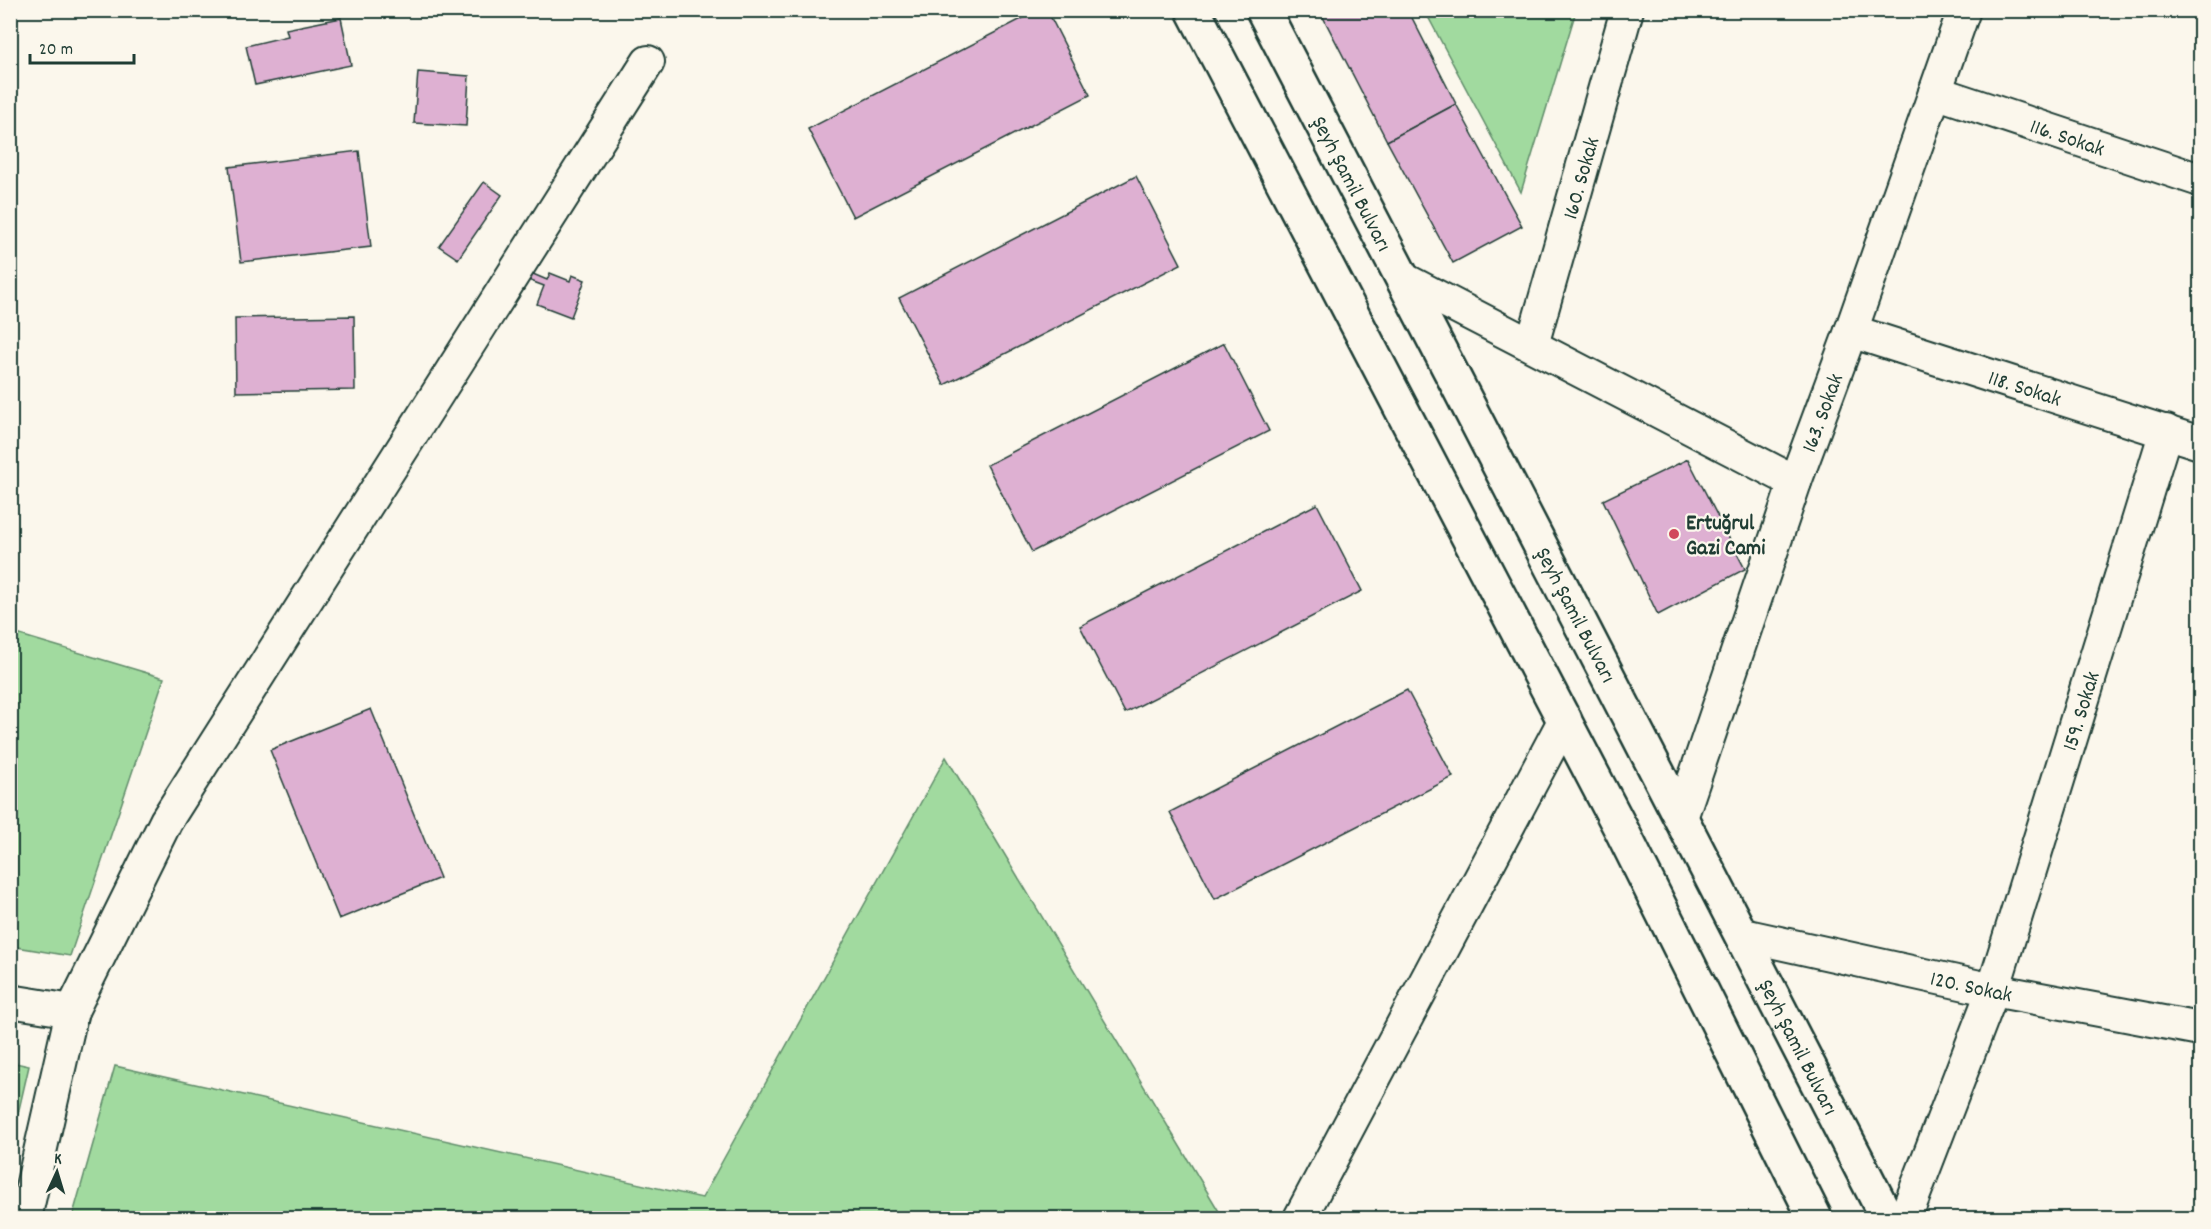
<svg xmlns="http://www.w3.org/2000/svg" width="2211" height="1229" viewBox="0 0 2211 1229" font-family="Dekko,sans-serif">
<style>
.green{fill:#a1da9f;stroke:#608c6a;stroke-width:1.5}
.building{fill:#deb0d2;stroke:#1f3d34;stroke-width:1.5}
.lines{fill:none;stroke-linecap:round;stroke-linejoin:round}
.street-casing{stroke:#1f3d34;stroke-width:36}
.secondary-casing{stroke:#1f3d34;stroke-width:38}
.street{stroke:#fbf7ec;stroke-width:32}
.secondary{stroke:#fbf7ec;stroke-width:33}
.poi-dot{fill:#d1495b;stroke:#fbf7ec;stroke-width:2}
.labels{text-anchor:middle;stroke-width:4.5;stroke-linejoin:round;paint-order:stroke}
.street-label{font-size:22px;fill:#1f3d34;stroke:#fbf7ec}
.poi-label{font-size:22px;font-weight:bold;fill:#1f3d34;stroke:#fbf7ec;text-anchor:start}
</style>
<rect width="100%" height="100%" fill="#fbf7ec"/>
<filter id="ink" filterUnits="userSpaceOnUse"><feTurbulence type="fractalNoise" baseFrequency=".0167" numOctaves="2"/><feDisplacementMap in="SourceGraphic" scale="12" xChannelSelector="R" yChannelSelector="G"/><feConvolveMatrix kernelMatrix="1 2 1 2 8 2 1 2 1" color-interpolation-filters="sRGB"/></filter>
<g filter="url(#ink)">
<g class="green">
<path d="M 1425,11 L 1576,11 L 1521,192 Z"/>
<path d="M 10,632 L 164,678 L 70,956 L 11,946 Z"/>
<path d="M 946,757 L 1223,1218 L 72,1218 L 115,1066 L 702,1198 Z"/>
<path d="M 11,1062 L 29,1066 L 11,1144 L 10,1062 Z"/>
</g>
<g class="building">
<path d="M 1039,10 L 1047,10 L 1090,95 L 853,217 L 808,129 Z"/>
<path d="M 1331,10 L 1408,10 L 1456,104 L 1387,141 L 1322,15 Z"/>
<path d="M 341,18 L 351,65 L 255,85 L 246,46 L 288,36 L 286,29 Z"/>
<path d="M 418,72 L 469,76 L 466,126 L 414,123 Z"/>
<path d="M 1456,104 L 1522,226 L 1453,263 L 1387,141 Z"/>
<path d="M 359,151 L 371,247 L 241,262 L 229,167 Z"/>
<path d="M 1136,176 L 1181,264 L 944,385 L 899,298 Z"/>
<path d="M 484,182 L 502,195 L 458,259 L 439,246 Z"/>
<path d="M 526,271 L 547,280 L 550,273 L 570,281 L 572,275 L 585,280 L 571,317 L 537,304 L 544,286 L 523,278 Z"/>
<path d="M 354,316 L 355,390 L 236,392 L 235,318 Z"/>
<path d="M 1224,343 L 1269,431 L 1032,552 L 987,465 Z"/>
<path d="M 1688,459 L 1745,569 L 1658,615 L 1603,500 Z"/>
<path d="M 1317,504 L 1362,591 L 1125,713 L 1080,626 Z"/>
<path d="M 1407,690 L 1453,777 L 1215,899 L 1170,812 Z"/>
<path d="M 371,709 L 440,878 L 339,919 L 270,750 Z"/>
</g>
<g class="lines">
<g class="street-casing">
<g id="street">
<path id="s1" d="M 1935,92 L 2200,180"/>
<path d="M 1403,279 L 1795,482"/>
<path id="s2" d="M 1851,331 L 2200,443"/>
<path id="s3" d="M 1532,345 L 1627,10"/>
<path id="s4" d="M 1682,815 L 1795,482 L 1851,331 L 1964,10"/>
<path id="s5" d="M 1743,935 L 1993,990 L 2200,1029"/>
<path d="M 10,1001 L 72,1011 L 166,821 L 648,62"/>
<path d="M 25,1218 L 72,1011"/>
<path d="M 1300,1218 L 1565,719"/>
<path id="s6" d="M 1905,1218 L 1993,990 L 2166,431"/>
</g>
</g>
<g class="secondary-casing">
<g id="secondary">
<path d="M 1193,10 L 1622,831 L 1815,1218"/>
<path id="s7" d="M 1263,10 C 1327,131 1389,253 1452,374 C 1599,655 1744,936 1887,1218"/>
</g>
</g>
<use href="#street" class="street"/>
<use href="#secondary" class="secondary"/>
</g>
</g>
<circle class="poi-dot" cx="1674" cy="534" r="6"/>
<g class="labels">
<g class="street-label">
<text dy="8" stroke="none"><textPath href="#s1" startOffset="140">116. Sokak</textPath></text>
<text dy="8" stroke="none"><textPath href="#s3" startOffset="174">160. Sokak</textPath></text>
<text dy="8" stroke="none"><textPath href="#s7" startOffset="195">Şeyh Şamil Bulvarı</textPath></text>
<text dy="8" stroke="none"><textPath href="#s2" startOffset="183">118. Sokak</textPath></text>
<text dy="8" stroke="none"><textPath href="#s4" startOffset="426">163. Sokak</textPath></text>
<text dy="8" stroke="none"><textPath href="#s7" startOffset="681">Şeyh Şamil Bulvarı</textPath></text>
<text dy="8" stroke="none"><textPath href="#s6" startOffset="537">159. Sokak</textPath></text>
<text dy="8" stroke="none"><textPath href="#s5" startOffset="234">120. Sokak</textPath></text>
<text dy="8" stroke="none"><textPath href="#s7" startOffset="1167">Şeyh Şamil Bulvarı</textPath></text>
</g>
<g class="poi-label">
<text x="1686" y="529">Ertuğrul<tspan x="1686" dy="25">Gazi Cami</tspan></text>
</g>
</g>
<rect width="2211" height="1229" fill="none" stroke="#fbf7ec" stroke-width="36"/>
<rect x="18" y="18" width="2175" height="1193" fill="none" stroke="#1f3d34" stroke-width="2" filter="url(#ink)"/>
<g transform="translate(57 1172) rotate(4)" stroke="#fbf7ec" stroke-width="4.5" paint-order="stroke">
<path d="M0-4.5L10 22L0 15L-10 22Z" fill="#1f3d34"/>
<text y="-9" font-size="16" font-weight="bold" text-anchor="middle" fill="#1f3d34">K</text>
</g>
<path d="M30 54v9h104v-9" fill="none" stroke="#1f3d34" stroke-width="3"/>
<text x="39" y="54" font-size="18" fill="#1f3d34" stroke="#fbf7ec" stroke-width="4.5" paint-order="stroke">20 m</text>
</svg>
